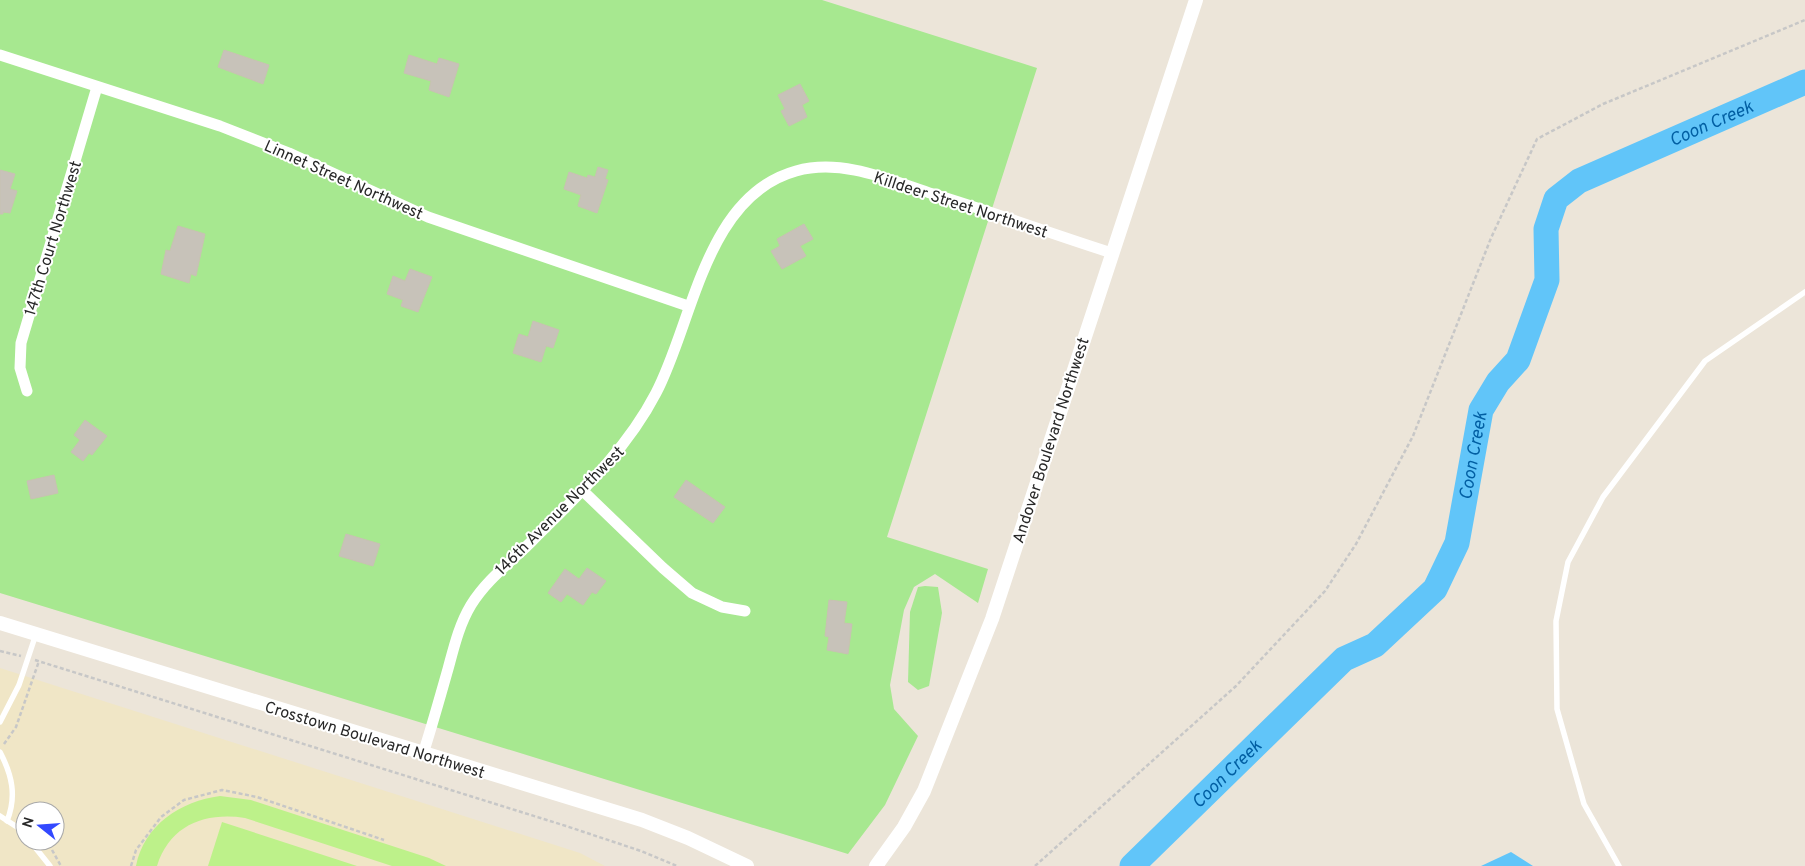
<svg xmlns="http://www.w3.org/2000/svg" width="1805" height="866" viewBox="0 0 1805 866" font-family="Overpass,sans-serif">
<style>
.education{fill:#f0e6c6;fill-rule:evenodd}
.green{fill:#a7e890}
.pitch{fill:#bdf18a}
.water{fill:#61c5f9}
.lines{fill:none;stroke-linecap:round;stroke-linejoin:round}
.river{stroke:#61c5f9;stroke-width:25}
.building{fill:#c7c2b9;stroke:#c8c2b2}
.path{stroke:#c7c7c7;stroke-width:2.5;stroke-dasharray:4 2.5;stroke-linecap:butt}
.service{stroke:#fff;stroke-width:5.5}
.minor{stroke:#fff;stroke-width:11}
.tertiary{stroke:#fff;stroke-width:14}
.labels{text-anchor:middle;stroke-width:4;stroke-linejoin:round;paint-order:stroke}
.street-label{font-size:16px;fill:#282828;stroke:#fff}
.water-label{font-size:18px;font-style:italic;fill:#025fa3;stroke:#fff}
</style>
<rect width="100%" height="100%" fill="#ece5d9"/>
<path class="education" d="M 0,668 L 580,853 L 605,866 L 0,866 ZM 25,811 L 55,811 L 55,841 L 25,841 Z"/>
<g class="green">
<path d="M 0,0 L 822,0 L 1037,68 L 887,537 L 988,569 L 978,603 L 935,574 L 914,587 L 904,610 L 890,685 L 894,709 L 918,736 L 885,805 L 848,854 L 0,593 Z"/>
<path d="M 925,586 L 938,587 L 942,613 L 929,686 L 918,690 L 908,682 L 910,612 L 918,587 Z"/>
</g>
<g class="pitch">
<path d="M 220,796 L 251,800 L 429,858 L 446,866 L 392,866 L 245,818 C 205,812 170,825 157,866 L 136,866 C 144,825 181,801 220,796 Z"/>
<path d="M 222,822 L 357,866 L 208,866 Z"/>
</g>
<path class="water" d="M 1511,852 L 1533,866 L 1481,866 Z"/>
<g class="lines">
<path class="river" id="s1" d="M 1132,866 L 1344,659 L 1375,645 L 1435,589 L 1457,543 L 1481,410 L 1498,382 L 1518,360 L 1547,280 L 1546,229 L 1556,199 L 1579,181 L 1805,82"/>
</g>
<g class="building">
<path d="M 224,50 L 269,65 L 263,84 L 218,67 Z"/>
<path d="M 409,55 L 437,64 L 439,58 L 459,64 L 449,97 L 429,90 L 431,81 L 404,73 Z"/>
<path d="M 800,84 L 809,101 L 802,105 L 807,117 L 789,126 L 781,111 L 785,109 L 778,95 Z"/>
<path d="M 598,167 L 608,170 L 605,179 L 608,180 L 597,213 L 578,206 L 581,195 L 564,189 L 569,172 L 587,178 L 588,175 L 595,177 Z"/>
<path d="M 0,170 L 15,174 L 10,189 L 17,191 L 10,213 L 3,212 L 3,214 L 0,214 Z"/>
<path d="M 804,224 L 813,239 L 800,246 L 806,256 L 782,269 L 771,251 L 780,246 L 777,239 Z"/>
<path d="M 178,226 L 205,234 L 196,276 L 191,274 L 189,283 L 161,274 L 166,250 L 170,251 Z"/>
<path d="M 410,269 L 432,277 L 418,312 L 401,306 L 403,300 L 387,294 L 393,276 L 405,281 Z"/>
<path d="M 533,321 L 559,330 L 553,348 L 546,346 L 541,362 L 513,353 L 519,334 L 528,337 Z"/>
<path d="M 85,420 L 107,436 L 92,455 L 89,453 L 83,461 L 71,452 L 80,440 L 74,435 Z"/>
<path d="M 54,475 L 58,493 L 31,499 L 27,481 Z"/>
<path d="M 686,480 L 725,507 L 713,523 L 674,497 Z"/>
<path d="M 346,534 L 380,544 L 373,566 L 339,556 Z"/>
<path d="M 587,568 L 606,581 L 596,594 L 592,592 L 583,605 L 567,594 L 561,602 L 548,593 L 565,569 L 579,579 Z"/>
<path d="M 829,600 L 847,602 L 844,623 L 852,624 L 848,654 L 827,650 L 829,637 L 825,636 Z"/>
</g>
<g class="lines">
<g class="path">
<path d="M 0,651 L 21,656"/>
<path d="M 35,660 L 566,826 L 641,851 L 677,866"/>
<path d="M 4,744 L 16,727 L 39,661"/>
<path d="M 52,850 L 61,866"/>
<path d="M 131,866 L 136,850 L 161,817 L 184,800 L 222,790 L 257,797 L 384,840"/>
<path d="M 1035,866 L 1236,686 L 1325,591 L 1356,544 L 1413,436 L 1491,238 L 1537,139 L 1603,104 L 1805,20"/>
</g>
<g class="service">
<path d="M 0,722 L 19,685 L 36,634"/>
<path d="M 0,752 C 12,775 17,796 7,821"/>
<path d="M 0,816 L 20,829 L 25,835"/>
<path d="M 30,841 L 50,866"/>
<path d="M 1619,866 L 1584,804 L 1557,709 L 1556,621 L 1568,562 L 1603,497 L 1705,361 L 1805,292"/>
</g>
<g class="minor">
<path d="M 0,55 L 220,126 L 289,153 L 428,217 L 688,306"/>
<path d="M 27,391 L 20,368 L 21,343 L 97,87"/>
<path d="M 582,490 L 663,568 L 692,593 L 722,607 L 745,611"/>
<path d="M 423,754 C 432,726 440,697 448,669 C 454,647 459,625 471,605 C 487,579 511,562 532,541 C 578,495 626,451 656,393 C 693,323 705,196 796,171 C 842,158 890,180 933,194 C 993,212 1052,234 1112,253"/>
</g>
<g class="tertiary">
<path d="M 0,623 L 642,820 L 688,838 L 747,866"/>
<path d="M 876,866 L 904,827 L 924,791 L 992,619 L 1196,0"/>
</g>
</g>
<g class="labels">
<g class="street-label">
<text transform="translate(344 179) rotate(24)" y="6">Linnet Street Northwest</text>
<text transform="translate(961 204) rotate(18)" y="6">Killdeer Street Northwest</text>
<text transform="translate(52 238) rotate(-73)" y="6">147th Court Northwest</text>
<text transform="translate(1050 440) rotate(-72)" y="6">Andover Boulevard Northwest</text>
<text transform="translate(559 510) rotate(-45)" y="6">146th Avenue Northwest</text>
<text transform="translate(375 739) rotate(17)" y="6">Crosstown Boulevard Northwest</text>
</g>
<g class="water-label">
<text dy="6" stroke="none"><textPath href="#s1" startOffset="1002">Coon Creek</textPath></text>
<text dy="6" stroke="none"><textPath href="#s1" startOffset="552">Coon Creek</textPath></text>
<text dy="6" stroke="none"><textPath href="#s1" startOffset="132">Coon Creek</textPath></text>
</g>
</g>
<g transform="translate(40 826) rotate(287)"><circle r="24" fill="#ffffff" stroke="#a9a9a9"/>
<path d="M0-4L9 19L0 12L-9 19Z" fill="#3349ff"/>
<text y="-8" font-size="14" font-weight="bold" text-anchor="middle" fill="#282828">N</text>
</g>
</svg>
